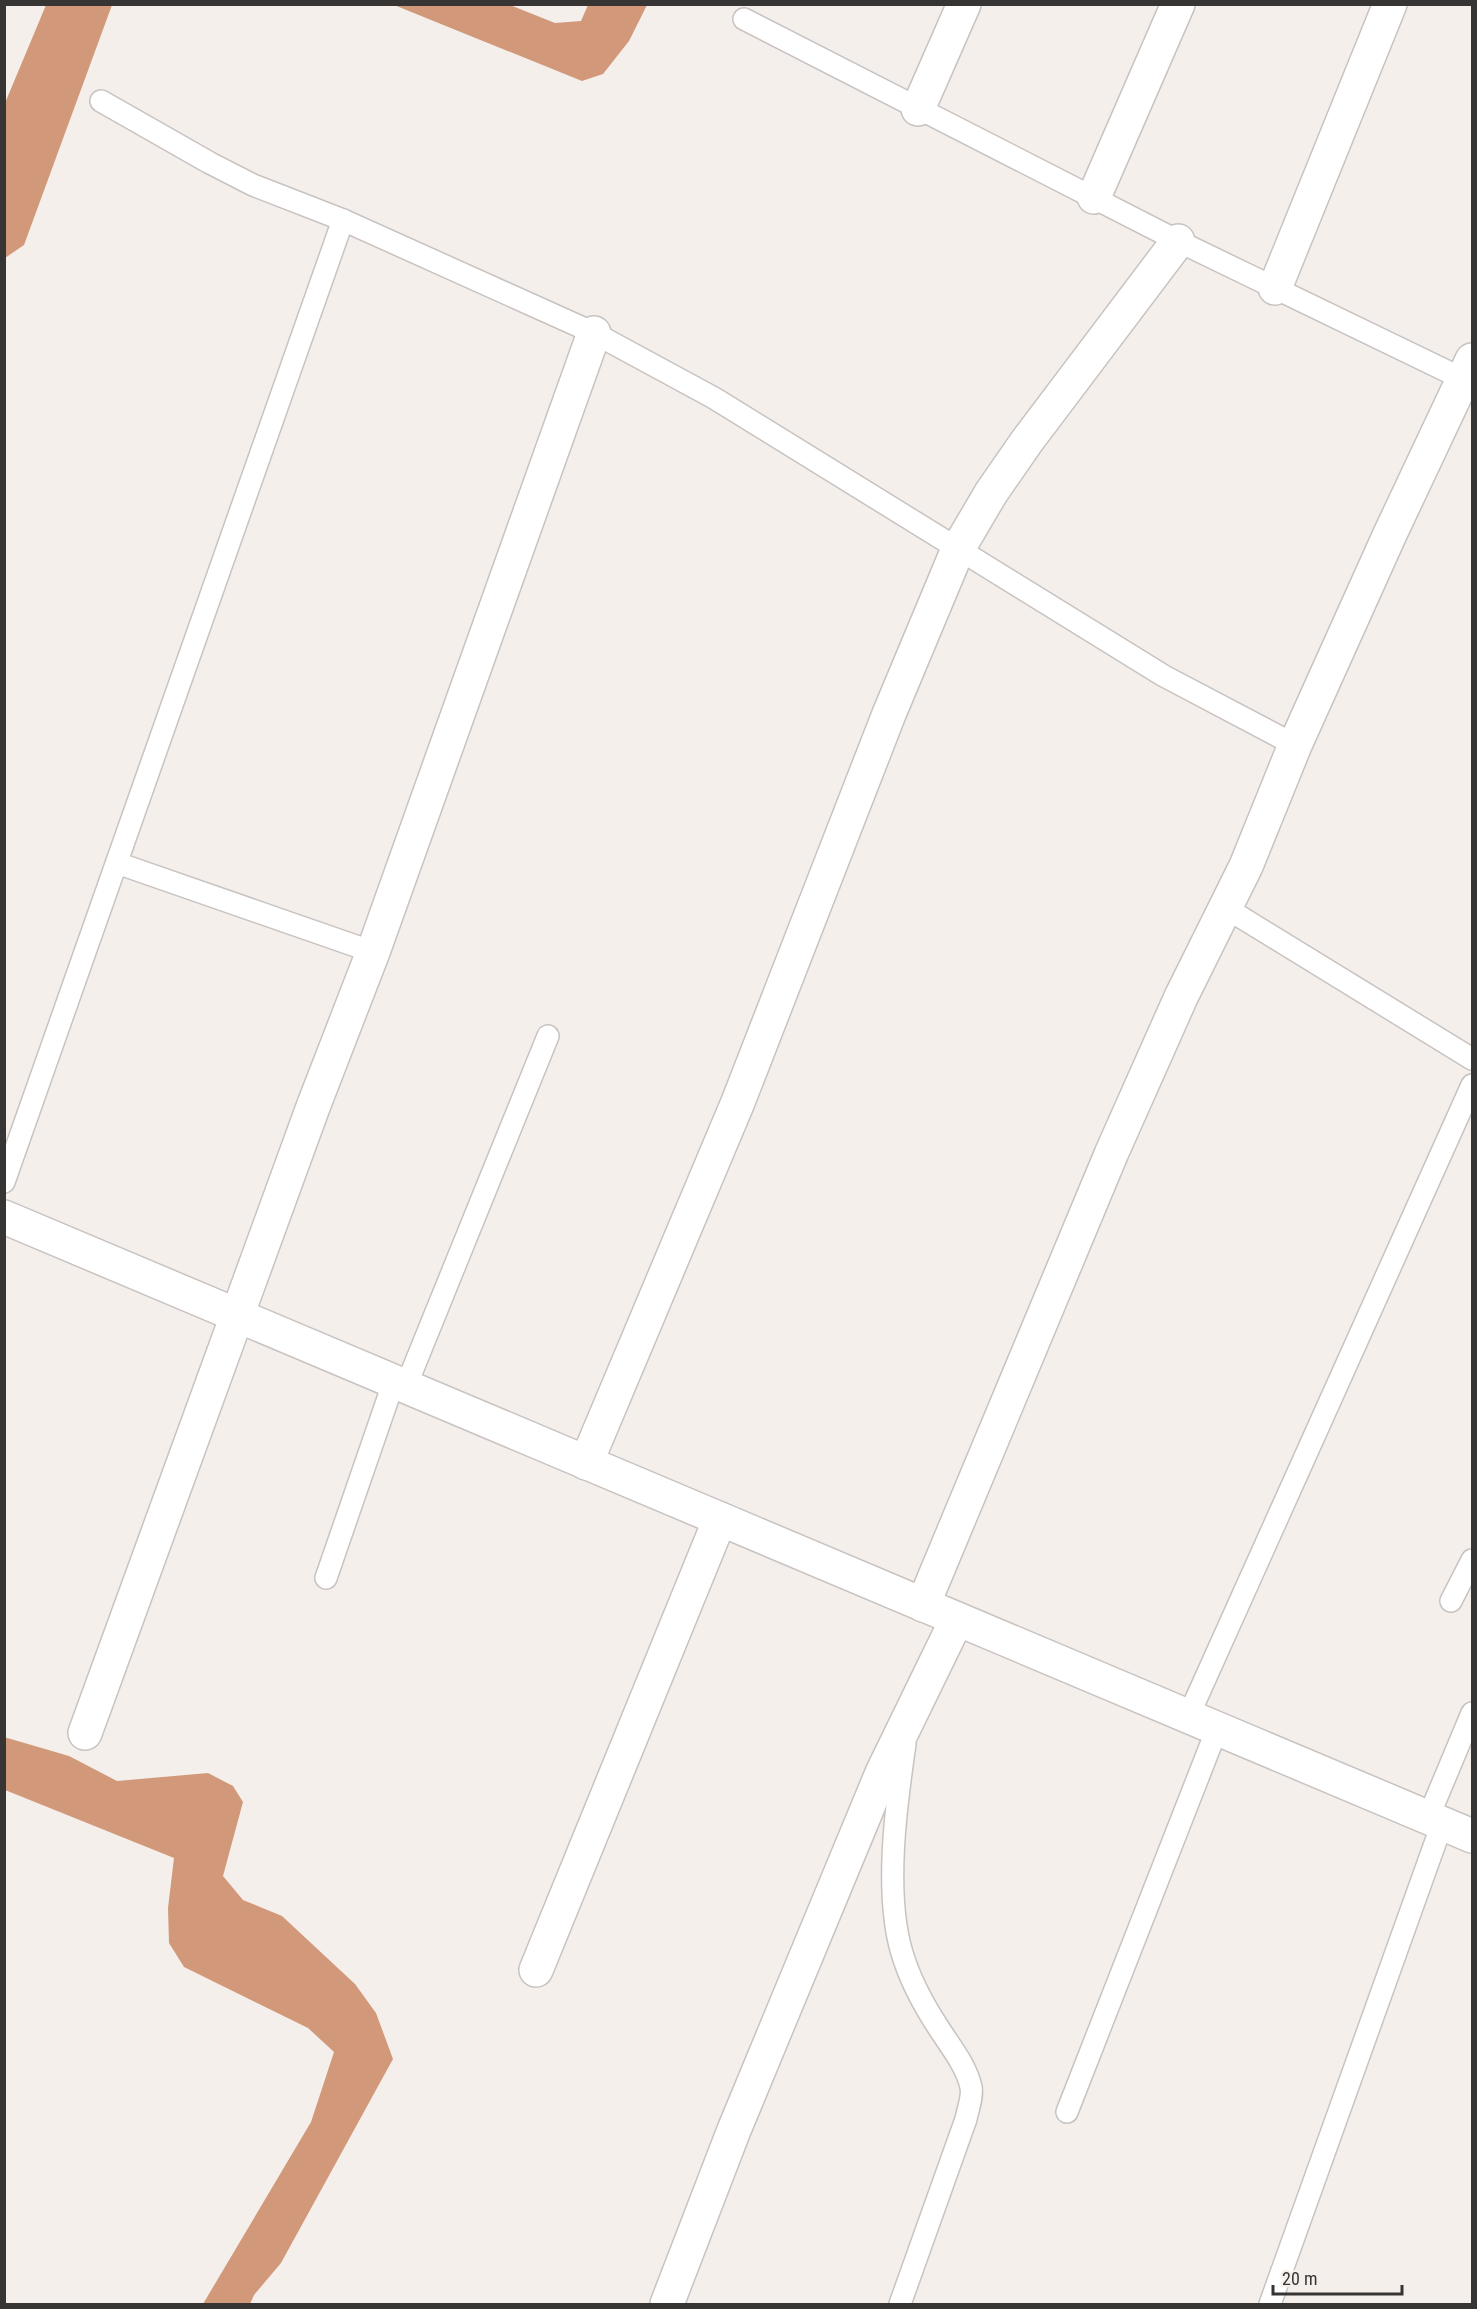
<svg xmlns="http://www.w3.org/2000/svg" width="1477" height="2309" viewBox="0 0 1477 2309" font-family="'Roboto Condensed',sans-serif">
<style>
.water{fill:#d1997a}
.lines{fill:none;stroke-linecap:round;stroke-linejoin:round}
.service-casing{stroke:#c8c3c0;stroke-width:24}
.minor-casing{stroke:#c8c3c0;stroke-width:36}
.service{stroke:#fff;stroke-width:21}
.minor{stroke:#fff;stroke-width:33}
</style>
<rect width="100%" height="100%" fill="#f5efec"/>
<g class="water">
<path d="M 46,5 L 112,5 L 24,245 L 5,258 L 5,103 Z"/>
<path d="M 394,5 L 510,5 L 555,23 L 581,21 L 588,5 L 647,5 L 629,41 L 603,74 L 582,81 Z"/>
<path d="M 4,1737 L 69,1756 L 117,1781 L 208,1773 L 233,1786 L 243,1802 L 223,1876 L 243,1900 L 282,1916 L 355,1984 L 376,2013 L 393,2059 L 281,2263 L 254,2295 L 250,2304 L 203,2304 L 311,2122 L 334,2052 L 308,2028 L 184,1967 L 169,1943 L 168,1908 L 174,1858 L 5,1790 Z"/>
</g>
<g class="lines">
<g class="service-casing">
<g id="service">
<path d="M 744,19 L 1178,241 L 1463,379"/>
<path d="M 101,101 L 210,163 L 253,185 L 343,220 L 594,333 L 714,398 L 1164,676 L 1295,745"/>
<path d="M 117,863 L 373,952"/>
<path d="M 1226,908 L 1472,1059"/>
<path d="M 4,1182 L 343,220"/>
<path d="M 406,1386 L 548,1036"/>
<path d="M 326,1578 L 394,1381"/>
<path d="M 1451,1601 L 1472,1560"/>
<path d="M 1188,1717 L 1472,1085"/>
<path d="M 1428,1818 L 1472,1713"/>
<path d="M 1067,2112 L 1217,1729"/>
<path d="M 900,2304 L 966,2119 C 968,2109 973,2096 971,2087 C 966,2065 950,2046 938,2027 C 923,2004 910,1980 902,1953 C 884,1893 896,1806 905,1744"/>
<path d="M 1270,2304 L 1442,1824"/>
</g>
</g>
<g class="minor-casing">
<g id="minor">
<path d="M 918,109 L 964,4"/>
<path d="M 1094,197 L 1178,4"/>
<path d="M 1275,288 L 1390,4"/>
<path d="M 4,1217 L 1472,1836"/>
<path d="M 586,1463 L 738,1102 L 889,714 L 958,549 L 991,493 L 1027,441 L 1178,241"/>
<path d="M 923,1605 L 1112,1152 L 1181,997 L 1246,866 L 1295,745 L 1390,534 L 1472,360"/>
<path d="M 85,1733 L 313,1107 L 373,952 L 594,333"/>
<path d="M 536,1970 L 720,1519"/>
<path d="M 667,2304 L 734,2130 L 882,1773 L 957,1619"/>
</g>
</g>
<use href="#service" class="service"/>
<use href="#minor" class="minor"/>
</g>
<rect width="1477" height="2309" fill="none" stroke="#373534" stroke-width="12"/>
<path d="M1273 2285v9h129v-9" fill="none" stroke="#373534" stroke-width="3"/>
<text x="1282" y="2285" font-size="18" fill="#373534" stroke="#f5efec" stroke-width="4.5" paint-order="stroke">20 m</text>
</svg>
